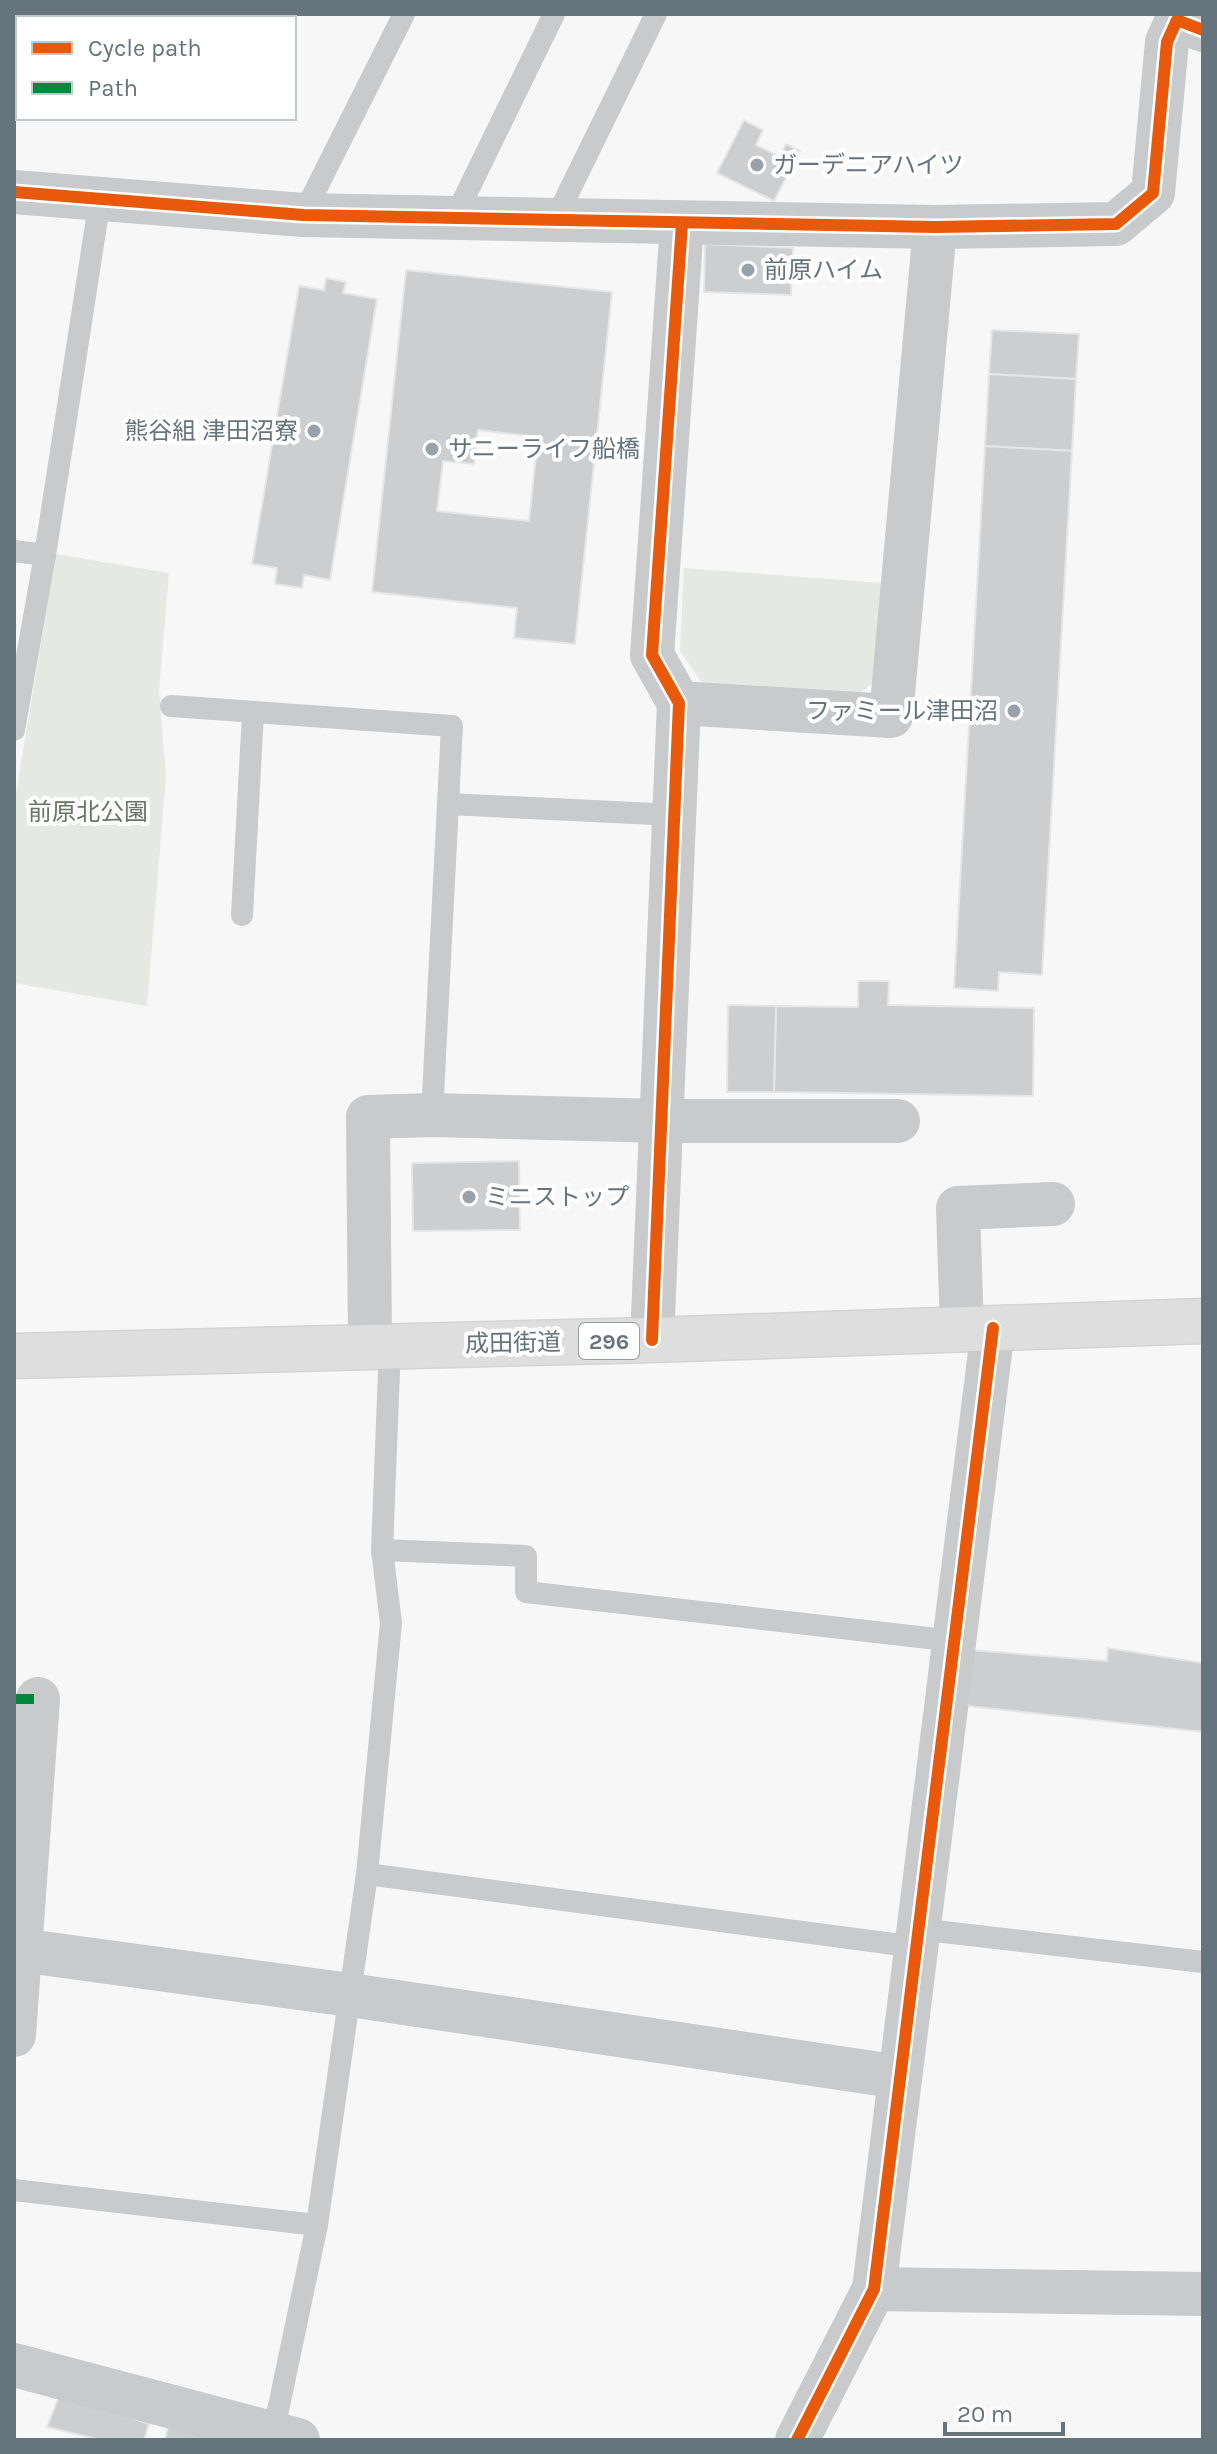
<svg xmlns="http://www.w3.org/2000/svg" width="1217" height="2454" viewBox="0 0 1217 2454" font-family="Karla,'Noto Sans JP',sans-serif">
<style>
.green{fill:#e6e8e4}
.building{fill:#cdcecf;stroke:#e6e6e6;stroke-width:2;fill-rule:evenodd}
.lines{fill:none;stroke-linecap:round;stroke-linejoin:round}
.highway-casing{stroke:#d3d4d4;stroke-width:47}
.lane{stroke:#c8cacb;stroke-width:22}
.street{stroke:#c8cacb;stroke-width:44}
.highway{stroke:#dededf;stroke-width:44}
.quiet{stroke:#00873e;stroke-width:10;stroke-dasharray:20 10;stroke-linecap:butt}
.cycleway-casing{stroke:#fff;stroke-width:17}
.cycleway{stroke:#e8590c;stroke-width:12}
.poi-dot{fill:#99a2a8;stroke:#fff;stroke-width:3}
.labels{text-anchor:middle;stroke-width:8;stroke-linejoin:round;paint-order:stroke}
.shield{fill:#fff;stroke:#949ea4;stroke-width:2}
.shield-label{font-size:22px;font-weight:bold;fill:#66747d}
.poi-label{font-size:24px;fill:#66747d;stroke:#fff;text-anchor:start}
.park-label{font-size:24px;fill:#687665;stroke:#fff}
.street-label{font-size:24px;fill:#66747d;stroke:#fff}
</style>
<rect width="100%" height="100%" fill="#f7f7f7"/>
<g class="green">
<path d="M 56,554 L 169,573 L 159,691 L 166,776 L 147,1006 L 14,983 L 14,805 Z"/>
<path d="M 684,568 L 883,583 L 878,679 L 857,695 L 703,684 L 680,651 Z"/>
</g>
<g class="building">
<path d="M 744,120 L 763,130 L 756,145 L 780,157 L 786,144 L 800,151 L 774,201 L 717,173 Z"/>
<path d="M 705,244 L 793,248 L 791,295 L 704,292 Z"/>
<path d="M 406,270 L 612,292 L 575,644 L 514,638 L 517,608 L 372,592 ZM 478,430 L 538,437 L 529,521 L 437,511 L 443,461 L 474,464 Z"/>
<path d="M 326,278 L 346,282 L 343,293 L 377,299 L 330,580 L 304,575 L 302,588 L 275,584 L 277,568 L 252,564 L 299,286 L 324,290 Z"/>
<path d="M 992,330 L 1079,334 L 1076,379 L 989,374 Z"/>
<path d="M 989,374 L 1076,379 L 1072,451 L 985,446 Z"/>
<path d="M 985,446 L 1072,451 L 1042,975 L 999,972 L 998,991 L 954,988 Z"/>
<path d="M 858,981 L 889,981 L 888,1005 L 1034,1008 L 1033,1096 L 774,1092 L 776,1006 L 858,1007 Z"/>
<path d="M 728,1005 L 776,1006 L 774,1092 L 727,1092 Z"/>
<path d="M 519,1161 L 520,1230 L 413,1231 L 412,1163 Z"/>
<path d="M 1108,1648 L 1203,1663 L 1203,1732 L 968,1706 L 971,1650 L 1107,1661 Z"/>
<path d="M 60,2394 L 149,2424 L 144,2440 L 101,2440 L 47,2427 Z"/>
<path d="M 170,2418 L 247,2440 L 165,2440 Z"/>
</g>
<g class="lines">
<g class="highway-casing">
<path id="highway" d="M 14,1356 L 652,1340 L 1203,1321"/>
</g>
<g class="lane">
<path d="M 303,215 L 404,14"/>
<path d="M 454,219 L 554,14"/>
<path d="M 555,220 L 656,14"/>
<path d="M 14,551 L 45,555"/>
<path d="M 171,706 L 452,726 L 432,1115"/>
<path d="M 14,730 L 45,555 L 100,199"/>
<path d="M 449,804 L 675,815"/>
<path d="M 242,915 L 253,713"/>
<path d="M 382,1550 L 526,1556 L 526,1592 L 954,1641"/>
<path d="M 367,1874 L 916,1947"/>
<path d="M 918,1929 L 1203,1962"/>
<path d="M 14,2190 L 317,2225"/>
<path d="M 272,2439 L 317,2225 L 367,1874 L 391,1623 L 382,1550 L 390,1346"/>
</g>
<g class="street">
<path d="M 14,192 L 303,215 L 935,227 L 1116,224 L 1153,193 L 1167,42 L 1177,20 L 1203,30"/>
<path d="M 679,703 L 891,716 L 935,227"/>
<path d="M 962,1329 L 958,1208 L 1053,1204"/>
<path d="M 652,1340 L 679,703 L 652,655 L 682,224"/>
<path d="M 370,1345 L 368,1117 L 432,1115 L 661,1121 L 898,1121"/>
<path d="M 20,1950 L 350,1995 L 900,2077"/>
<path d="M 14,2035 L 38,1699"/>
<path d="M 874,2289 L 1203,2294"/>
<path d="M 14,2365 L 298,2440"/>
<path d="M 797,2440 L 874,2289 L 993,1328"/>
</g>
<use href="#highway" class="highway"/>
<path class="quiet" d="M 14,1699 L 38,1699"/>
<g class="cycleway-casing">
<g id="cycleway">
<path d="M 14,192 L 303,215 L 935,227 L 1116,224 L 1153,193 L 1167,42 L 1177,20 L 1203,30"/>
<path d="M 652,1340 L 679,703 L 652,655 L 682,224"/>
<path d="M 797,2440 L 874,2289 L 993,1328"/>
</g>
</g>
<use href="#cycleway" class="cycleway"/>
</g>
<g class="poi-dot">
<circle cx="757" cy="165" r="8"/>
<circle cx="748" cy="270" r="8"/>
<circle cx="314" cy="431" r="8"/>
<circle cx="432" cy="449" r="8"/>
<circle cx="1014" cy="711" r="8"/>
<circle cx="469" cy="1197" r="8"/>
</g>
<g class="labels">
<rect class="shield" x="579" y="1323" width="60" height="36" rx="6"/>
<g class="shield-label">
<text x="609" y="1349">296</text>
</g>
<g class="poi-label">
<text x="773" y="173">ガーデニアハイツ</text>
<text x="764" y="278">前原ハイム</text>
<text x="298" y="439" text-anchor="end">熊谷組 津田沼寮</text>
<text x="448" y="457">サニーライフ船橋</text>
<text x="998" y="719" text-anchor="end">ファミール津田沼</text>
<text x="485" y="1205">ミニストップ</text>
</g>
<g class="park-label">
<text x="88" y="820">前原北公園</text>
</g>
<g class="street-label">
<text transform="translate(513 1343) rotate(-1)" y="8">成田街道</text>
</g>
</g>
<rect width="1217" height="2454" fill="none" stroke="#66747d" stroke-width="32"/>
<rect x="16" y="16" width="280" height="104" fill="#ffffff" stroke="#c2c7cb" stroke-width="2"/>
<rect x="32" y="42" width="40" height="12" fill="#e8590c" stroke="#c2c7cb" stroke-width="2"/>
<text x="88" y="56" font-size="24" fill="#66747d">Cycle path</text>
<rect x="32" y="82" width="40" height="12" fill="#00873e" stroke="#c2c7cb" stroke-width="2"/>
<text x="88" y="96" font-size="24" fill="#66747d">Path</text>
<path d="M945 2422v12h118v-12" fill="none" stroke="#66747d" stroke-width="4"/>
<text x="957" y="2422" font-size="24" fill="#66747d" stroke="#ffffff" stroke-width="6" paint-order="stroke">20 m</text>
</svg>
